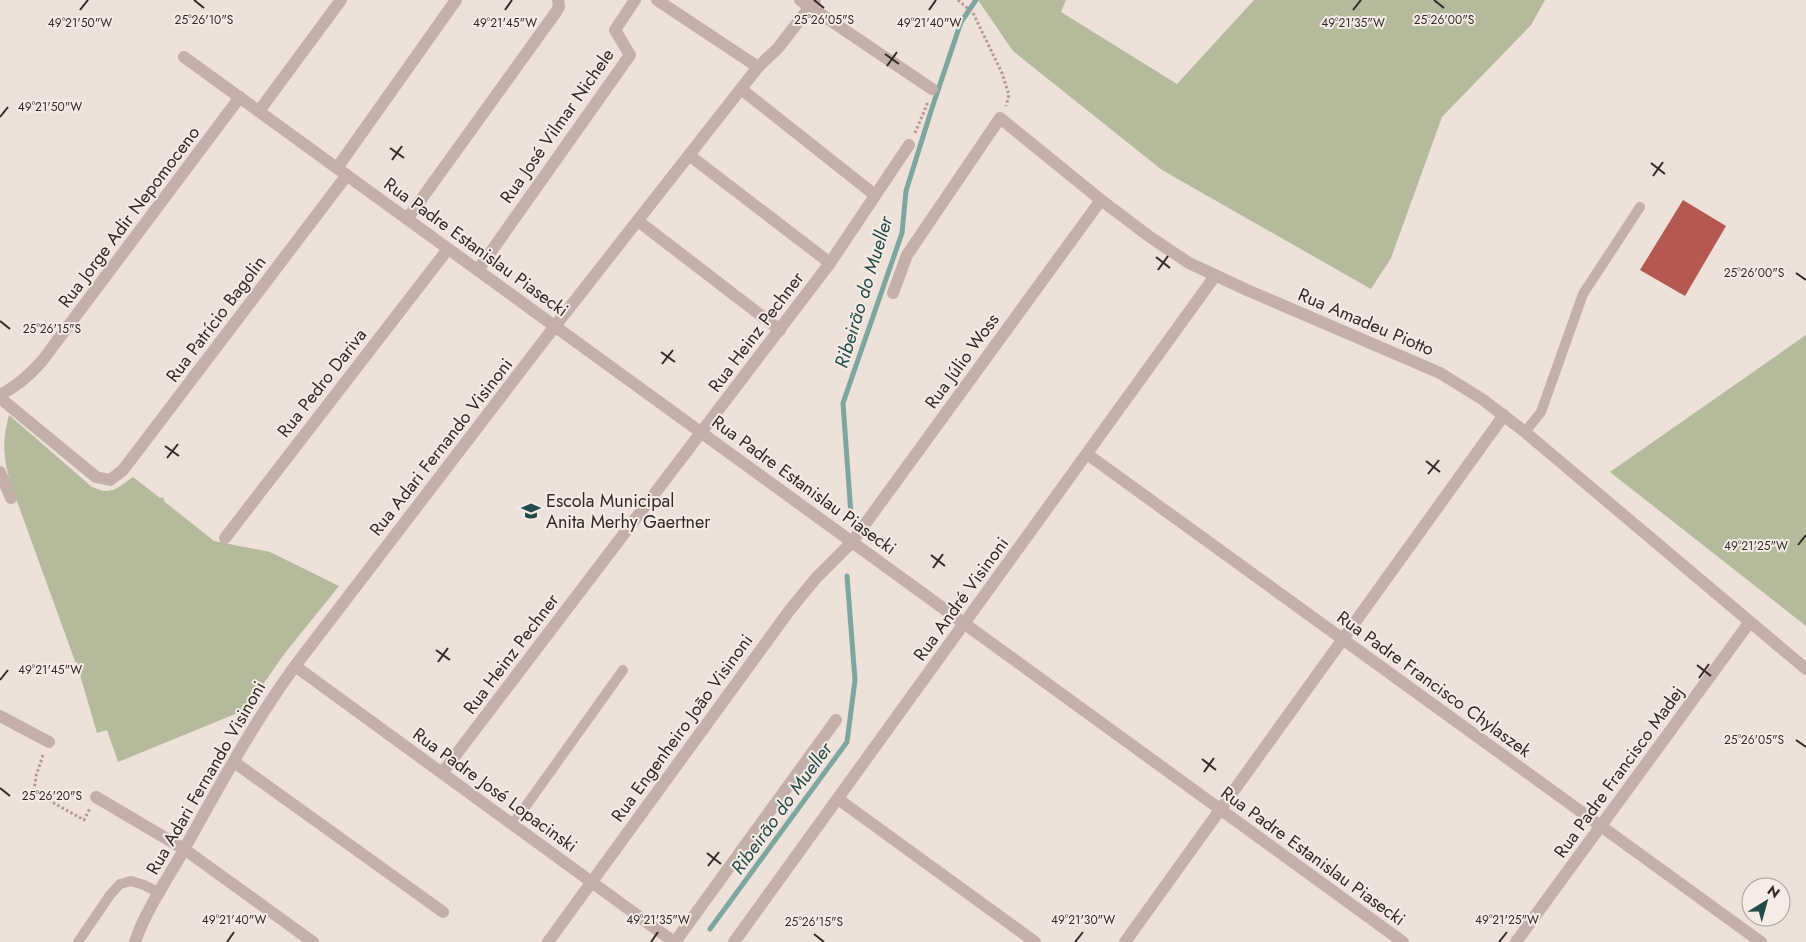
<svg xmlns="http://www.w3.org/2000/svg" width="1806" height="942" viewBox="0 0 1806 942" font-family="Jost,sans-serif">
<style>
.green{fill:#b4ba9c}
.lines{fill:none;stroke-linecap:round;stroke-linejoin:round}
.stream{stroke:#7da6a1;stroke-width:5}
.building{fill:#b45951}
.path{stroke:#af9a92;stroke-width:3;stroke-dasharray:2.5 2.5;stroke-linecap:butt}
.service{stroke:#c3b0a8;stroke-width:10}
.minor{stroke:#c3b0a8;stroke-width:12}
.ticks{fill:none;stroke:#312827;stroke-width:2}
.labels{text-anchor:middle;stroke-width:4;stroke-linejoin:round;paint-order:stroke}
.street-label{font-size:18px;fill:#312827;stroke:#f6ece5}
.poi-label{font-size:18px;fill:#312827;stroke:#f6ece5;text-anchor:start}
.water-label{font-size:19px;font-style:italic;fill:#224c49;stroke:#f6ece5}
.ticks-label{font-size:12px;text-anchor:middle;fill:#312827;stroke:#f6ece5;stroke-width:4;stroke-linejoin:round;paint-order:stroke}
</style>
<rect width="100%" height="100%" fill="#ede1da"/>
<g class="green">
<path d="M 978,0 L 1066,0 L 1061,12 L 1177,84 L 1254,0 L 1545,0 L 1531,25 L 1442,117 L 1391,258 L 1371,289 L 1162,170 L 1013,51 Z"/>
<path d="M 1806,335 L 1806,626 L 1610,472 Z"/>
<path d="M 9,415 L 92,487 C 112,496 117,488 133,477 L 160,498 L 163,497 L 165,502 L 214,541 L 270,552 L 339,586 L 285,653 L 245,710 L 118,762 L 107,730 L 97,733 L 80,675 L 10,482 C 3,455 2,442 9,415 Z"/>
</g>
<g class="lines">
<g class="stream">
<path d="M 851,515 L 843,403 L 902,233 L 906,191 L 932,108 L 961,22 L 976,0"/>
<path d="M 710,929 L 847,742 L 855,680 L 847,576"/>
</g>
</g>
<path class="building" d="M 1683,200 L 1726,226 L 1685,296 L 1640,270 Z"/>
<g class="lines">
<g class="path">
<path d="M 958,0 L 973,13 L 1002,73 L 1009,95 L 1006,106"/>
<path d="M 915,133 L 928,102"/>
<path d="M 43,755 L 36,776 L 34,792 L 84,820 L 90,808"/>
</g>
<g class="service">
<path d="M 1525,432 L 1541,412 L 1583,294 L 1640,207"/>
<path d="M 513,824 L 623,670"/>
<path d="M 78,942 L 110,895 L 120,884 L 131,881 L 144,885 L 160,893"/>
</g>
<g class="minor">
<path d="M 657,0 L 758,67"/>
<path d="M 800,0 L 932,89"/>
<path d="M 184,57 L 1403,942"/>
<path d="M 741,89 L 875,195"/>
<path d="M 259,111 L 341,0"/>
<path d="M 689,155 L 830,263"/>
<path d="M 337,168 L 456,0"/>
<path d="M 407,219 L 556,12 L 559,7 L 558,0"/>
<path d="M 638,221 L 780,330"/>
<path d="M 478,270 L 630,55 L 615,30 L 635,0"/>
<path d="M 893,293 L 907,255 L 1000,118 L 1101,200 L 1150,237 L 1189,263 L 1247,290 L 1440,373 L 1482,399 L 1525,432 L 1806,669"/>
<path d="M 0,395 C 17,386 29,376 42,361 L 240,97"/>
<path d="M 0,398 L 96,477 L 110,480 L 123,470 L 347,175"/>
<path d="M 1087,454 L 1761,942"/>
<path d="M 0,472 L 11,498"/>
<path d="M 225,538 L 448,249"/>
<path d="M 295,666 L 674,942"/>
<path d="M 0,716 L 49,742"/>
<path d="M 234,762 L 443,912"/>
<path d="M 442,773 L 830,263 L 909,145"/>
<path d="M 96,797 L 184,849 L 313,942"/>
<path d="M 838,799 L 1035,942"/>
<path d="M 135,942 C 144,914 166,881 181,855 C 217,790 252,725 295,666 L 555,326 L 758,67 L 778,48 L 815,0"/>
<path d="M 548,942 L 789,611 L 816,578 L 852,542 L 1101,200"/>
<path d="M 675,942 L 836,720"/>
<path d="M 734,942 L 1215,276"/>
<path d="M 1125,942 L 1504,415"/>
<path d="M 1516,942 L 1749,623"/>
</g>
</g>
<path class="ticks" d="M 194,0 L 204,8M 814,0 L 824,8M 1434,0 L 1444,8M 80,10 L 88,0M 505,10 L 512,0M 929,10 L 936,0M 1353,10 L 1361,0M 885,54 L 899,64M 887,66 L 897,52M 0,117 L 8,107M 390,148 L 404,158M 392,160 L 402,146M 1651,163 L 1665,174M 1653,176 L 1663,162M 1156,257 L 1170,268M 1158,270 L 1168,256M 1796,273 L 1806,280M 0,321 L 10,329M 661,352 L 675,362M 662,364 L 673,350M 165,446 L 179,456M 167,458 L 178,444M 1426,461 L 1440,472M 1428,474 L 1439,460M 1798,545 L 1806,535M 931,555 L 945,566M 933,568 L 943,554M 436,650 L 450,660M 438,662 L 448,648M 1697,665 L 1711,676M 1699,678 L 1709,664M 0,680 L 8,670M 1796,740 L 1806,747M 1202,759 L 1216,770M 1204,772 L 1214,758M 0,788 L 10,796M 707,853 L 721,864M 708,866 L 719,852M 814,934 L 824,942M 227,942 L 234,932M 651,942 L 658,932M 1075,942 L 1083,932M 1499,942 L 1507,932"/>
<defs>
<g id="school-bare" transform="scale(1.5)"><path d="M0-5L7-2L0 1L-7-2ZM-4 1L0 2.5L4 1V4Q0 6-4 4Z" fill="#224c49" stroke="#f6ece5" stroke-width="2.5" paint-order="stroke"/></g>
</defs>
<g fill-rule="evenodd">
<use href="#school-bare" x="531" y="511"/>
</g>
<g class="labels">
<g class="street-label">
<text transform="translate(557 126) rotate(-55)" y="6">Rua José Vilmar Nichele</text>
<text transform="translate(129 217) rotate(-53)" y="6">Rua Jorge Adir Nepomoceno</text>
<text transform="translate(476 247) rotate(36)" y="6">Rua Padre Estanislau Piasecki</text>
<text transform="translate(216 319) rotate(-53)" y="6">Rua Patrício Bagolin</text>
<text transform="translate(1366 322) rotate(23)" y="6">Rua Amadeu Piotto</text>
<text transform="translate(756 332) rotate(-53)" y="6">Rua Heinz Pechner</text>
<text transform="translate(962 361) rotate(-54)" y="6">Rua Júlio Woss</text>
<text transform="translate(322 383) rotate(-52)" y="6">Rua Pedro Dariva</text>
<text transform="translate(441 447) rotate(-52)" y="6">Rua Adari Fernando Visinoni</text>
<text transform="translate(804 485) rotate(36)" y="6">Rua Padre Estanislau Piasecki</text>
<text transform="translate(961 599) rotate(-54)" y="6">Rua André Visinoni</text>
<text transform="translate(511 654) rotate(-53)" y="6">Rua Heinz Pechner</text>
<text transform="translate(1434 684) rotate(36)" y="6">Rua Padre Francisco Chylaszek</text>
<text transform="translate(682 728) rotate(-54)" y="6">Rua Engenheiro João Visinoni</text>
<text transform="translate(1619 772) rotate(-54)" y="6">Rua Padre Francisco Madej</text>
<text transform="translate(206 778) rotate(-60)" y="6">Rua Adari Fernando Visinoni</text>
<text transform="translate(495 790) rotate(36)" y="6">Rua Padre José Lopacinski</text>
<text transform="translate(1313 856) rotate(36)" y="6">Rua Padre Estanislau Piasecki</text>
</g>
<g class="poi-label">
<text x="546" y="507">Escola Municipal<tspan x="546" dy="21">Anita Merhy Gaertner</tspan></text>
</g>
<g class="water-label">
<text transform="translate(863 292) rotate(-73)" y="7">Ribeirão do Mueller</text>
<text transform="translate(781 808) rotate(-54)" y="7">Ribeirão do Mueller</text>
</g>
</g>
<g class="ticks-label">
<text x="1444" y="24">25°26'00"S</text>
<text x="204" y="24">25°26'10"S</text>
<text x="824" y="24">25°26'05"S</text>
<text x="80" y="27">49°21'50"W</text>
<text x="505" y="27">49°21'45"W</text>
<text x="929" y="27">49°21'40"W</text>
<text x="1353" y="27">49°21'35"W</text>
<text x="50" y="111">49°21'50"W</text>
<text x="1754" y="277">25°26'00"S</text>
<text x="52" y="333">25°26'15"S</text>
<text x="1756" y="550">49°21'25"W</text>
<text x="50" y="674">49°21'45"W</text>
<text x="1754" y="744">25°26'05"S</text>
<text x="52" y="800">25°26'20"S</text>
<text x="234" y="924">49°21'40"W</text>
<text x="658" y="924">49°21'35"W</text>
<text x="1083" y="924">49°21'30"W</text>
<text x="1507" y="924">49°21'25"W</text>
<text x="814" y="926">25°26'15"S</text>
</g>
<g transform="translate(1766 902) rotate(37)"><circle r="24" fill="#f6ece5" stroke="#a79e99"/>
<path d="M0-4L9 19L0 12L-9 19Z" fill="#224c49"/>
<text y="-8" font-size="14" font-weight="bold" text-anchor="middle" fill="#312827">N</text>
</g>
</svg>
